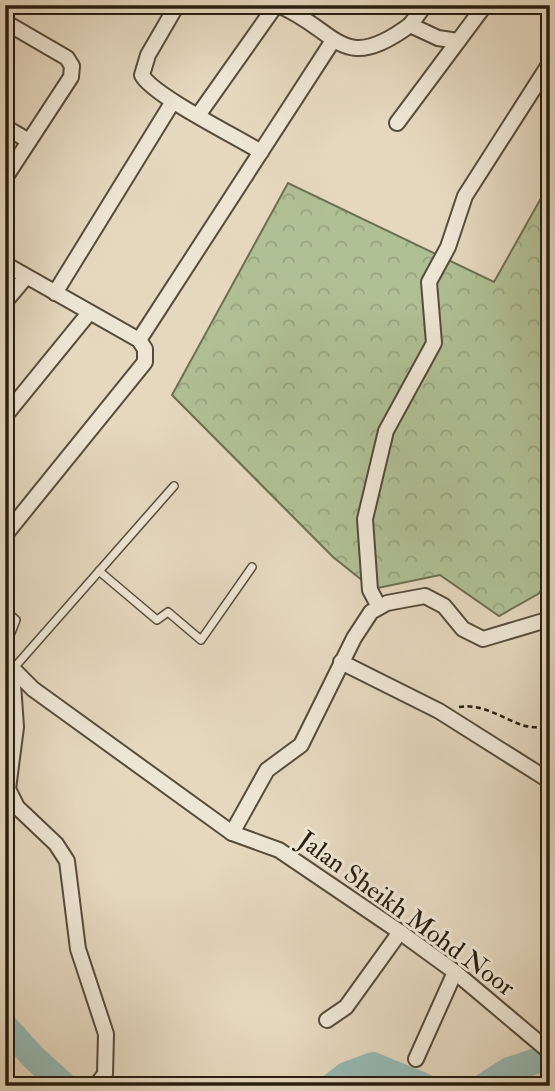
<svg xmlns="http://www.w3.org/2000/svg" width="555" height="1091" viewBox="0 0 555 1091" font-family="'IM FELL Double Pica',serif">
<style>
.forest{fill:url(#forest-crowns);stroke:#6c6f52;stroke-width:2}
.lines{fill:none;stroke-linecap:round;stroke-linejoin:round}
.river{stroke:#96b9b3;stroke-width:26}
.service-casing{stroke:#574c3b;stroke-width:10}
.minor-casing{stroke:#574c3b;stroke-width:18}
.path{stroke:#281e0f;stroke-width:2.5;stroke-dasharray:5 3.5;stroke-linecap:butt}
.service{stroke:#eee6d5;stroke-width:7}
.minor{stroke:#eee6d5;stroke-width:14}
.labels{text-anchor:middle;stroke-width:6;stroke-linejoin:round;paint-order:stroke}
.street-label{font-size:26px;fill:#281e0f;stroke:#eee6d5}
</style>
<defs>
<pattern id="forest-crowns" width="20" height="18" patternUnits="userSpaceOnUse" patternTransform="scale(1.75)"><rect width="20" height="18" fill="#b0c095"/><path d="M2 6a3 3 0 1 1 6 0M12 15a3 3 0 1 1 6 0" fill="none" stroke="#97a57f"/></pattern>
</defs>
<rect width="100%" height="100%" fill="#e5d8bf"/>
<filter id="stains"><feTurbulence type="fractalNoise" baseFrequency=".00286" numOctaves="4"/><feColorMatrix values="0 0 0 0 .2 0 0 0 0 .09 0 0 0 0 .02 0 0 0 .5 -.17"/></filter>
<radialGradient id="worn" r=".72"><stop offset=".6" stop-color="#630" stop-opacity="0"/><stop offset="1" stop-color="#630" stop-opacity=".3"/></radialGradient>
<path class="forest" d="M 550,182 L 550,582 L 538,594 L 499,616 L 440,575 L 373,589 L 333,557 L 172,395 L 288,183 L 494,282 Z"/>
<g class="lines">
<g class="river">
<path d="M 5,1026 L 34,1058 L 65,1086"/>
<path d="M 332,1086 L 346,1075 L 373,1065 L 424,1086"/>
<path d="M 484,1086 L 509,1070 L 539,1060"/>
</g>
<g class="service-casing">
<g id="service">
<path d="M 99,571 L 157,620 L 168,612 L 201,640 L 252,567"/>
<path d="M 5,610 L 16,620 L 5,648"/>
<path d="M 13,669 L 174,486"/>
</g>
</g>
<g class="minor-casing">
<g id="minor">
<path d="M 177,5 L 148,55 L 142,75 C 152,95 237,137 261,152"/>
<path d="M 278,5 C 338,30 341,76 410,25"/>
<path d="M 425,5 L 410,25 L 438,38 L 458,41"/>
<path d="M 5,22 L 67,58 L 72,66 L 71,77 L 5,178"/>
<path d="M 199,114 L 276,5"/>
<path d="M 397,123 L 485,5"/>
<path d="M 5,127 L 29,141"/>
<path d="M 5,264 L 139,340 L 145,349 L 145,362 L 5,535"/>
<path d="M 55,293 L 172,103"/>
<path d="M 5,302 L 26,277"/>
<path d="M 139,340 L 332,42"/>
<path d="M 5,416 L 89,313"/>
<path d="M 379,607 L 370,590 L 365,519 L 386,431 L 434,343 L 429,282 L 448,247 L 465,196 L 550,63"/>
<path d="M 5,661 L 33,689 L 232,833 L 279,850 L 400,932 L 455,972 L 550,1052"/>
<path d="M 341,662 L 439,711 L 550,781"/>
<path d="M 12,670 L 16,727 L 8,789 L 17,807 L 56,844 L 67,861 L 78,949 L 106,1034 L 105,1074 L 96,1086"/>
<path d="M 232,833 L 267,770 L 301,745 L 354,638 L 371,612 L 387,603 L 425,596 L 444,606 L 463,629 L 483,639 L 550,619"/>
<path d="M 327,1020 L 346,1007 L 400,932"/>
<path d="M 416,1059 L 455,972"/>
</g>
</g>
<path class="path" d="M 459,707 C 482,703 502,718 522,725 C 530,728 541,727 550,728"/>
<use href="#service" class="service"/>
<use href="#minor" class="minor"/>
</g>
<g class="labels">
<g class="street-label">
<text transform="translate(407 913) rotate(36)" y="9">Jalan Sheikh Mohd Noor</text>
</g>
</g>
<rect width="555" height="1091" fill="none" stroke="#e5d8bf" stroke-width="28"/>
<rect x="7" y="7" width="541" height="1077" fill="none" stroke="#281e0f" stroke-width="3.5"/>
<rect x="14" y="14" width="527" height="1063" fill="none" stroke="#281e0f" stroke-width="2"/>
<rect width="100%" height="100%" filter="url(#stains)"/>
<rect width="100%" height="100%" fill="url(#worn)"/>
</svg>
